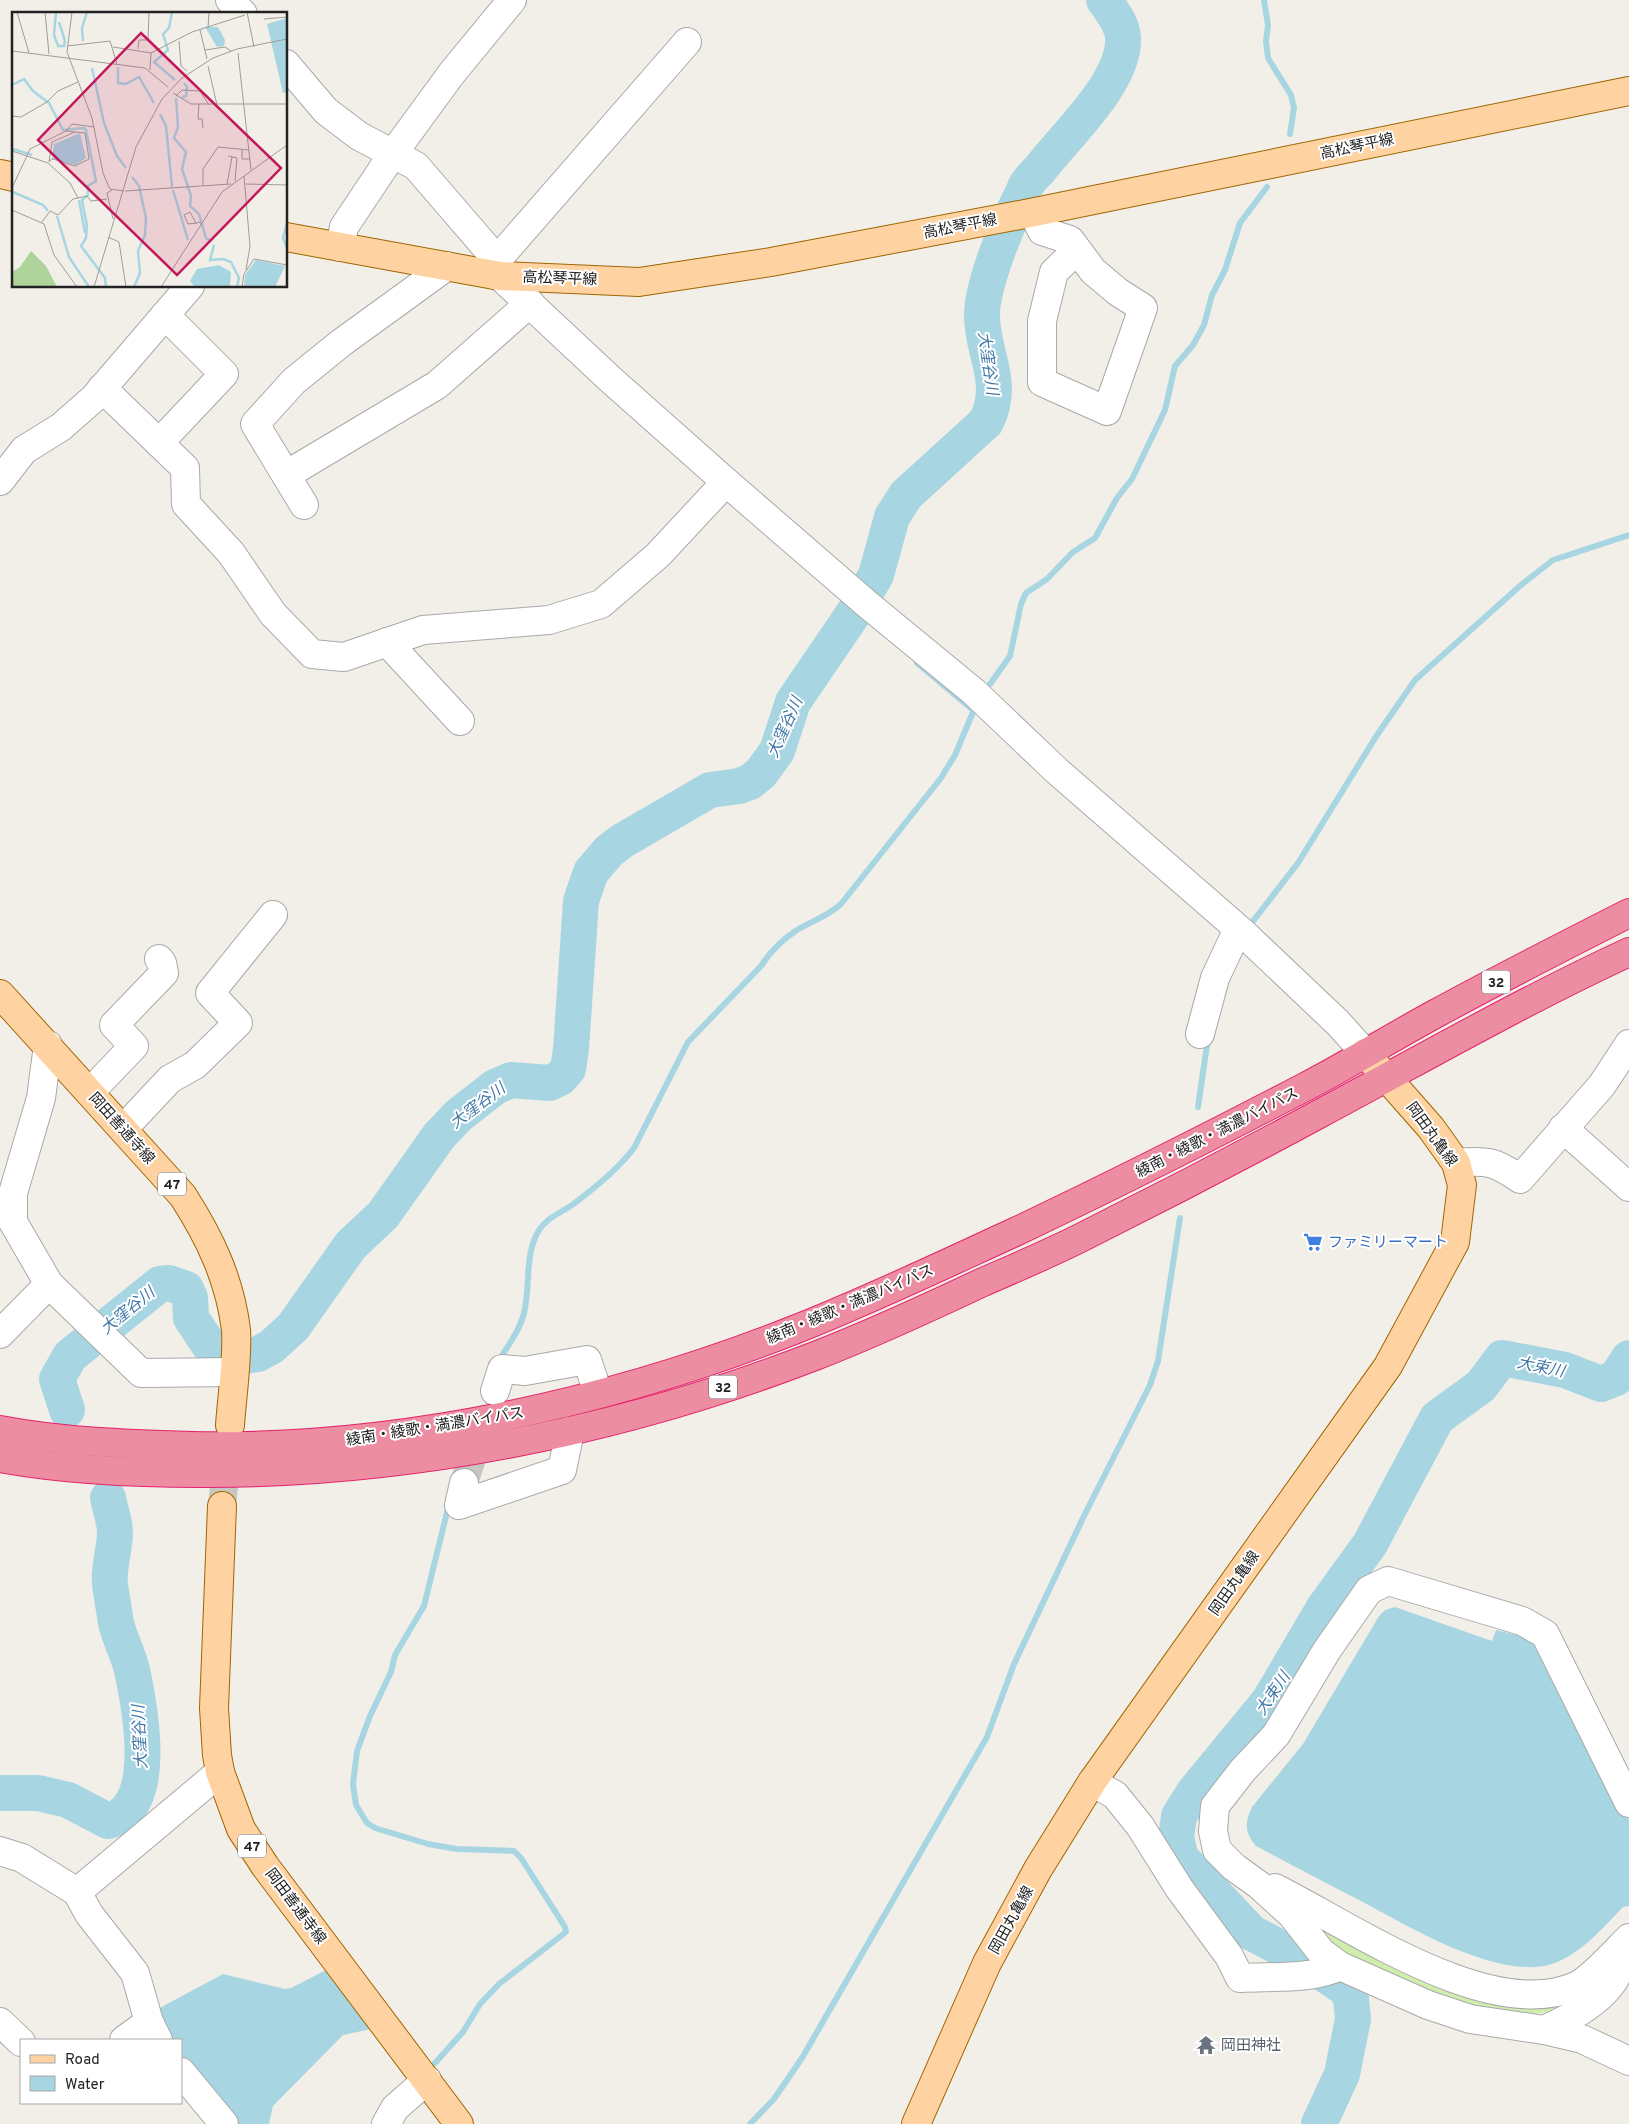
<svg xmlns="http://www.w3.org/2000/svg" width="1629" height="2124" viewBox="0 0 1629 2124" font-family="Overpass,'Noto Sans JP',sans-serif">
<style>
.grass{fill:#cfeead}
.water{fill:#a7d6e2}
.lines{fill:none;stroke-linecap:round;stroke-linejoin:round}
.stream{stroke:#a7d6e2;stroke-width:6}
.river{stroke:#a7d6e2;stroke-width:36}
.minor-tunnel{stroke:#c8c6c0;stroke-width:28;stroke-dasharray:28 14;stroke-linecap:butt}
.major-tunnel{stroke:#c8c6c0;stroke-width:28;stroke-dasharray:28 14;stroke-linecap:butt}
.minor-casing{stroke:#a9a9a9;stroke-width:30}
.major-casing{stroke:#a06500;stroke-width:30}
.highway-casing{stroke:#e5216b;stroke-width:30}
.minor{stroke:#fff;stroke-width:28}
.major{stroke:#ffd3a1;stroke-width:28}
.highway{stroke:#ec8da2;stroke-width:28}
.labels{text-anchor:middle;stroke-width:4;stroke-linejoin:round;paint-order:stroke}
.shield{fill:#fff;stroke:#646464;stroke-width:1}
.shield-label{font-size:14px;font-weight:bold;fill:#222}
.street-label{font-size:15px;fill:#222;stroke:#fff}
.shop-label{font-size:15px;fill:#366cbe;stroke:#fff;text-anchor:start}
.worship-label{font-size:15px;fill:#5b616d;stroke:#fff;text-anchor:start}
.water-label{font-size:16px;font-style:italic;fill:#4278a7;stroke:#fff}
.inset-river{fill:none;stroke:#a7d6e2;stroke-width:2.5}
.inset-road{fill:none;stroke:#9f9d99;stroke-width:1}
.view{fill:#c2185b;fill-opacity:0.15;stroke:#c2185b;stroke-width:2.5}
.inset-edge{fill:none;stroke:#222;stroke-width:2.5}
</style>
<rect width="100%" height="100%" fill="#f2efe8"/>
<path class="grass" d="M 1278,1895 L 1437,1977 L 1572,1997 L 1576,2006 L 1525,2016 L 1459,2006 L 1328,1948 Z"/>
<g class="water">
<path d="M 1395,1607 L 1492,1641 L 1496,1630 L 1533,1639 L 1629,1820 L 1629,1906 L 1623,1907 C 1602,1929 1581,1954 1552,1964 C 1498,1981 1408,1926 1361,1901 C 1326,1883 1291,1865 1256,1846 C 1245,1833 1244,1823 1252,1807 L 1303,1744 L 1379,1616 L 1385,1610 Z"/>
<path d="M 332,1967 L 376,2028 L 343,2035 L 273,2106 L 269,2124 L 238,2124 L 181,2055 L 181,2040 L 169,2040 L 154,2011 L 223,1974 L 285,1989 L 291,1988 Z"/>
</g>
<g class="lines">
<g class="stream">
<path d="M 1264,0 L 1268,25 L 1266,42 L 1268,58 L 1291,95 L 1294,108 L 1290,134"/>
<path d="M 917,663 L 973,710"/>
<path d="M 990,684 L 1010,656 L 1021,604 L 1026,593 L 1047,579 L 1073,552 L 1095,538 L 1117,498 L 1132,479 L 1165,410 L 1175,366 L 1193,345 L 1204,325 L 1212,295 L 1225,270 L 1240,223 L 1267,187"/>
<path d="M 1247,929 L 1298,863 L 1377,735 L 1415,680 L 1521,585 L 1553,560 L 1629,535"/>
<path d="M 1198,1107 L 1208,1038"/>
<path d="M 498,1362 C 508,1345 522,1328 525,1308 C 530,1282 525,1253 539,1230 C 548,1216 564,1212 576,1202 C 596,1187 619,1168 634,1148 L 688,1042 L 761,966 C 770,952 783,939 797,930 C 812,921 828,916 841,904 L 941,778 L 955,755 L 976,705"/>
<path d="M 435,2063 L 463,2032 L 480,2004 L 499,1984 L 566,1932 L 565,1927 L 521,1858 L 514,1851 L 457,1849 L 428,1844 L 375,1828 L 367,1823 L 356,1805 L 353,1784 L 357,1751 L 370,1716 L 391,1672 L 395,1655 L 424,1606 L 449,1504"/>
<path d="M 750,2124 L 774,2099 L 802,2058 L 987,1737 L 1014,1664 L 1083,1518 L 1150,1385 L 1158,1361 L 1180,1218"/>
</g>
<g class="river">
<path d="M 245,1356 L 258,1354 L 271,1347 L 293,1327 L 351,1245 L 383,1215 L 439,1136 L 459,1115 L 495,1087 L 511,1080 L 550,1083 L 560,1078 L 568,1069 L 571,1049 L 581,901 L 591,872 L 609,851 L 622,841 L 710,790 L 739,786 L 750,782 L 761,773 L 777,751 L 793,702 L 855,611 L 876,575 L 892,517 L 906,495 L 986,422 C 1006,381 982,356 982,315 C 982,283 1009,220 1024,190 C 1027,182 1034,175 1040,169 C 1066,135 1126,81 1123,37 C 1122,24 1112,11 1104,0"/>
<path d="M 67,1410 L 57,1379 L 70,1356 L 160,1284 L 169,1283 L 186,1289 L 190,1298 L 191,1318 L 209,1345"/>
<path d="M 0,1793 L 38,1793 L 68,1800 L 108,1821 C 160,1809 140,1708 132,1670 C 128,1654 120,1639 116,1623 C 114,1610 112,1597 110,1585 C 108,1568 115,1549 115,1532 C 115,1521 110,1509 108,1498"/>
<path d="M 1319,2124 L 1342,2074 L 1353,2019 L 1351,1998 L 1345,1988 L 1302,1959 L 1252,1933 L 1181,1858 L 1176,1838 L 1179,1816 L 1194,1792 L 1269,1701 L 1325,1606 L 1370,1544 L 1437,1418 L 1481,1386 L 1502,1358 L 1565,1370 L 1601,1384 L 1616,1378 L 1629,1358"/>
</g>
<path class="minor-tunnel" d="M 464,1483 L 482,1428"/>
<path class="major-tunnel" d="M 222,1506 L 228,1449"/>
<g class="minor-casing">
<g id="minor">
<path d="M 230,0 L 243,14"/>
<path d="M 286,64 L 326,111 L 359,136 L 416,166 L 497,260"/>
<path d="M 1033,213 L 1042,231 L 1070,240 L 1093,271 L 1118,292 L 1143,308 L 1107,411 L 1042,382 L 1042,321 L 1054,272 L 1077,250"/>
<path d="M 340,247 L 344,227 L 392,155 L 452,73 L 512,0"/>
<path d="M 495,275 L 497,260 L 687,42"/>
<path d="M 500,276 L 610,379 L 726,482 L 867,604 L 974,692 L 1057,771 L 1242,932 L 1338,1023 L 1365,1053"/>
<path d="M 102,388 L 185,468 L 186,504 L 231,553 L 273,614 L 312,654 L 344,657 L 423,630 L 549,620 L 601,604 L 658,555 L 726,482"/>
<path d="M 159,443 L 224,374 L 165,315"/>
<path d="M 286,475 L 437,385 L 530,303"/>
<path d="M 0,481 L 24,450 L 61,427 L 94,398 L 190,286"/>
<path d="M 304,505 L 255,424 L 294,381 L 341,343 L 447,266"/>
<path d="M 387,642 L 460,721"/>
<path d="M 1200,1034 L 1215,978 L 1238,929"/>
<path d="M 48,1045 L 41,1098 L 13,1193 L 13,1222 L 49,1284 L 141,1373 L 234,1372"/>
<path d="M 90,1092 L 134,1046 L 114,1025 L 164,973 L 162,963 L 159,959"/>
<path d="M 1563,1128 L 1629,1187"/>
<path d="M 123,1129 L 170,1079 L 195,1065 L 238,1023 L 210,993 L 273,915"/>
<path d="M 1456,1163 C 1486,1160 1495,1161 1520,1179 L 1602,1085 L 1629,1044"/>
<path d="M 0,1334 L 49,1284"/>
<path d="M 495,1391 L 502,1369 L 525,1371 L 587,1360 L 598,1393"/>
<path d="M 464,1483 L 459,1505 L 562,1470 L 570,1431"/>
<path d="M 1092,1782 L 1115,1795 L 1140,1826 L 1179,1888 L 1229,1956 L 1240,1978 C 1271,1976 1312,1980 1340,1966 L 1428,2005 L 1470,2019 L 1544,2030 L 1582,2039 L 1629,2061"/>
<path d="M 0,1851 L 22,1858 L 77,1892 L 89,1914 L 135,1973 L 149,2022 L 158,2040"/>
<path d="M 1275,1888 C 1351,1926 1491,2024 1576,1986 C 1590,1980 1617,1950 1629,1938"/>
<path d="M 77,1892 L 220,1772"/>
<path d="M 1340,1966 L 1321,1952 L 1292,1915 L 1259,1885 L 1234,1867 L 1217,1850 L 1213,1831 L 1215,1806 L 1243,1770 L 1276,1735 L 1327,1650 L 1369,1590 L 1388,1581 L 1522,1621 L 1545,1634 L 1629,1803"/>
<path d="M 0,2022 L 21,2042"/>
<path d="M 1544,2030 C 1568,2019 1596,2005 1612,1983 C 1620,1973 1623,1956 1628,1943"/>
<path d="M 124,2040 L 149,2022"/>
<path d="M 181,2072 L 224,2124"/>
<path d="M 386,2124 L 395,2108 L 427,2080"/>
</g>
</g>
<g class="major-casing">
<g id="major">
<path d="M 0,174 L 14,177"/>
<path d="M 286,237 L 500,276 L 639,282 L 771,262 L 1025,214 L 1629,91"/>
<path d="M 0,994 L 183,1196 C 210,1238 230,1280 236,1330 C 238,1355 232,1397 230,1425"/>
<path d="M 222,1506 L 214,1708 L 217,1755 L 220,1772 L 241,1829 L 265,1866 L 459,2124"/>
<path d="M 916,2124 L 987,1963 L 1038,1869 L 1092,1782 L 1388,1366 L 1455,1242 L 1462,1185 L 1456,1163 L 1431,1128 L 1365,1053"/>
</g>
</g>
<g class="highway-casing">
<g id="highway">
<path d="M 0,1430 C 63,1442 127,1444 192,1446 C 397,1450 608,1404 799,1328 C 872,1299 943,1265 1015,1232 C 1112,1186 1209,1137 1305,1087 C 1349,1064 1391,1038 1435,1014 C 1499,979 1564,946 1629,913"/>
<path d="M 0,1458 C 66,1470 133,1473 200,1473 C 408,1474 621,1431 815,1356 C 872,1334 928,1308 983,1282 C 1020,1266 1058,1250 1094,1231 C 1170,1193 1245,1154 1319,1114 C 1422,1059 1523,1001 1629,952"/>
</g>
</g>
<use href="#minor" class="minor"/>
<use href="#major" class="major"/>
<use href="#highway" class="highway"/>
</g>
<defs>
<g id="supermarket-bare" transform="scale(1.5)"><path d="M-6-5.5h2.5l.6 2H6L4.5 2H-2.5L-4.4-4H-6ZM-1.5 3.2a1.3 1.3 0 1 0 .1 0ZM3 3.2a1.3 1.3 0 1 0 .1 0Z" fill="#3f7fe0" stroke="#fff" stroke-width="2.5" paint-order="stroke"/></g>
<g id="temple-bare" transform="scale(1.5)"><path d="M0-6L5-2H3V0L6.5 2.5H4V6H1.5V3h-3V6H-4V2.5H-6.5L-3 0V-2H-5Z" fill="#6b7280" stroke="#fff" stroke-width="2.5" paint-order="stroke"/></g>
</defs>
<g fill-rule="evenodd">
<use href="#supermarket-bare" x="1313" y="1242"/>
<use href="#temple-bare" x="1206" y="2045"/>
</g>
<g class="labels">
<g class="shield">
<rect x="1482" y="970.5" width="28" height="23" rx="4"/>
<rect x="158" y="1172.5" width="28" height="23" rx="4"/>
<rect x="709" y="1375.5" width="28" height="23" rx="4"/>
<rect x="238" y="1834.5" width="28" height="23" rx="4"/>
</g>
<g class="shield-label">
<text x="1496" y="987">32</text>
<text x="172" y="1189">47</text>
<text x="723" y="1392">32</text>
<text x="252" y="1851">47</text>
</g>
<g class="street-label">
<text transform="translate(1357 146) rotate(-12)" y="5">高松琴平線</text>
<text transform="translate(960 226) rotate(-11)" y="5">高松琴平線</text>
<text transform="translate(560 278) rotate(2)" y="5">高松琴平線</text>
<text transform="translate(122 1128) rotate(48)" y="5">岡田善通寺線</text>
<text transform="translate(1217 1132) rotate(-27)" y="5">綾南・綾歌・満濃バイパス</text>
<text transform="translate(1432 1134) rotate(54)" y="5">岡田丸亀線</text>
<text transform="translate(850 1304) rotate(-23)" y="5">綾南・綾歌・満濃バイパス</text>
<text transform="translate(435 1426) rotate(-9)" y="5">綾南・綾歌・満濃バイパス</text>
<text transform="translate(1234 1583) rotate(-55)" y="5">岡田丸亀線</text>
<text transform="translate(296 1906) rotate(53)" y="5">岡田善通寺線</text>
<text transform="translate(1011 1920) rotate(-61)" y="5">岡田丸亀線</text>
</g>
<g class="shop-label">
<text x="1328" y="1247">ファミリーマート</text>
</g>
<g class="worship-label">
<text x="1221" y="2050">岡田神社</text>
</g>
<g class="water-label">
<text transform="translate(989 363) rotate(82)" y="6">大窪谷川</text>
<text transform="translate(784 727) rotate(-66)" y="6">大窪谷川</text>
<text transform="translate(477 1105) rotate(-37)" y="6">大窪谷川</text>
<text transform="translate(127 1310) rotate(-39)" y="6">大窪谷川</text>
<text transform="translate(1541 1366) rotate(12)" y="6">大束川</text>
<text transform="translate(1272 1693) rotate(-56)" y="6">大束川</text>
<text transform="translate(139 1737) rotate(-93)" y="6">大窪谷川</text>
</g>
</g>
<g transform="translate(12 12)">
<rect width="275" height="275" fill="#f2efe8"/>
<path d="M 19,239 L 34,254 L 45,275 L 0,275 L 0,260 L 8,255 Z" fill="#aed49b"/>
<path d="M 275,6 L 275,80 L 271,81 L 255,12 ZM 193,15 L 206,15 L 213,28 L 212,34 L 205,35 ZM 68,121 L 74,146 L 64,153 L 40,147 L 42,132 ZM 244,248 L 273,254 L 263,275 L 232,275 L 233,263 ZM 207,253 L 219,260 L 218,275 L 183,275 L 178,269 L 185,257 Z" fill="#a7d6e2"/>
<path class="inset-river" d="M 44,0 L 42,23 L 46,34 L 52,34 L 53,29 L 47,10M 160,0 L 157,16 L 151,22 L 156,38 L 142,50 L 163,68M 71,29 L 70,16 L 75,0M 106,55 L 106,71 L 114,72 L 127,65 L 142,91M 80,56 L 92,111 L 105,144 L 114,156M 0,73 L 12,67 L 21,79 L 37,91 L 51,118 L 72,116 L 74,118 L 84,169 L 76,174 L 76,183 L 70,188 L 75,214 L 74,226 L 69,234 L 93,266 L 94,275M 170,85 L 174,84 L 175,75 L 172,71M 164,86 L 166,115 L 162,126 L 174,140 L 170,157 L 179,184 L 178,194 L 187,202 L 194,226 L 199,229M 148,102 L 154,114 L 160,175M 1,137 L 20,143M 120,165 L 127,174 L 134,206 L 133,223 L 126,239 L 128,261 L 122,275M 161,178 L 176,228M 1,180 L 31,193 L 36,199M 67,188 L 73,221M 45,204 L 57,245 L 77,275M 275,211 L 271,226 L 275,236M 202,233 L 198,248 L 211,247 L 219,250 L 227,266 L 225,275"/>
<path class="inset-road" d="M 5,0 L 17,41M 33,0 L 37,42M 60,0 L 55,40 L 80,106 L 91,161 L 98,177 L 112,179M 235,0 L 242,35M 252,7 L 275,5M 196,16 L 197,0M 188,18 L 195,47M 167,29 L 169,54 L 175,59M 55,34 L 98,29 L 105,52M 101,35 L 139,41 L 180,20 L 233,3M 126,37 L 127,28 L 136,28 L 137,0M 193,38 L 213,35 L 219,39M 0,39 L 133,56 L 156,75M 226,41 L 239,158M 196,54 L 205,93M 138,58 L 139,41M 161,81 L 179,92 L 275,92M 164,84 L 170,78 L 188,79 L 197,93M 187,92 L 186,107 L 190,107 L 191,116M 0,104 L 9,105 L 35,90 L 46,79 L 66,70M 230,138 L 230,147 L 238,147M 0,139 L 36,151 L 58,171 L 66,186M 216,144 L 225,146 L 223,169M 37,149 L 41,147 L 63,154 L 77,147 L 73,121 L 54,119M 37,150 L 40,130 L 63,120M 232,164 L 238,234 L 234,258M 215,172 L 220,145M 234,172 L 275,173M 191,173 L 191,157 L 206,135 L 237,138M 0,176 L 18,137 L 54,119 L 60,112 L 82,115M 100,178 L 95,181 L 101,207M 113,179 L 219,172M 0,198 L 32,212 L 42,243 L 65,275M 30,210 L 38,199 L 46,203 L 61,187 L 75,184 L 79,189 L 95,187M 184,211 L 178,200 L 172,203 L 176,212 L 185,211 L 187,210 L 189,211M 96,225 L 107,230 L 114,275M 82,275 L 124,135 L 150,87 L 170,66 L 201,46 L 225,37 L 275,27M 149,275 L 210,180 L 275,133M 230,275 L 232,262 L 242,247 L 275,253"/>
<path class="view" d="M 129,21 L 269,156 L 165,263 L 26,128 Z"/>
<rect width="275" height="275" class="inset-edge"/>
</g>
<rect x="20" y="2039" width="162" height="65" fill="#ffffff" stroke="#a7a7a7"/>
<rect x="30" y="2055" width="25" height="8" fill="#ffd3a1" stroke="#a7a7a7"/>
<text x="65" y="2064" font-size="15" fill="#222222">Road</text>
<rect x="30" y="2076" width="25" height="15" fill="#a7d6e2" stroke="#a7a7a7"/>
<text x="65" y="2089" font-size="15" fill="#222222">Water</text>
</svg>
